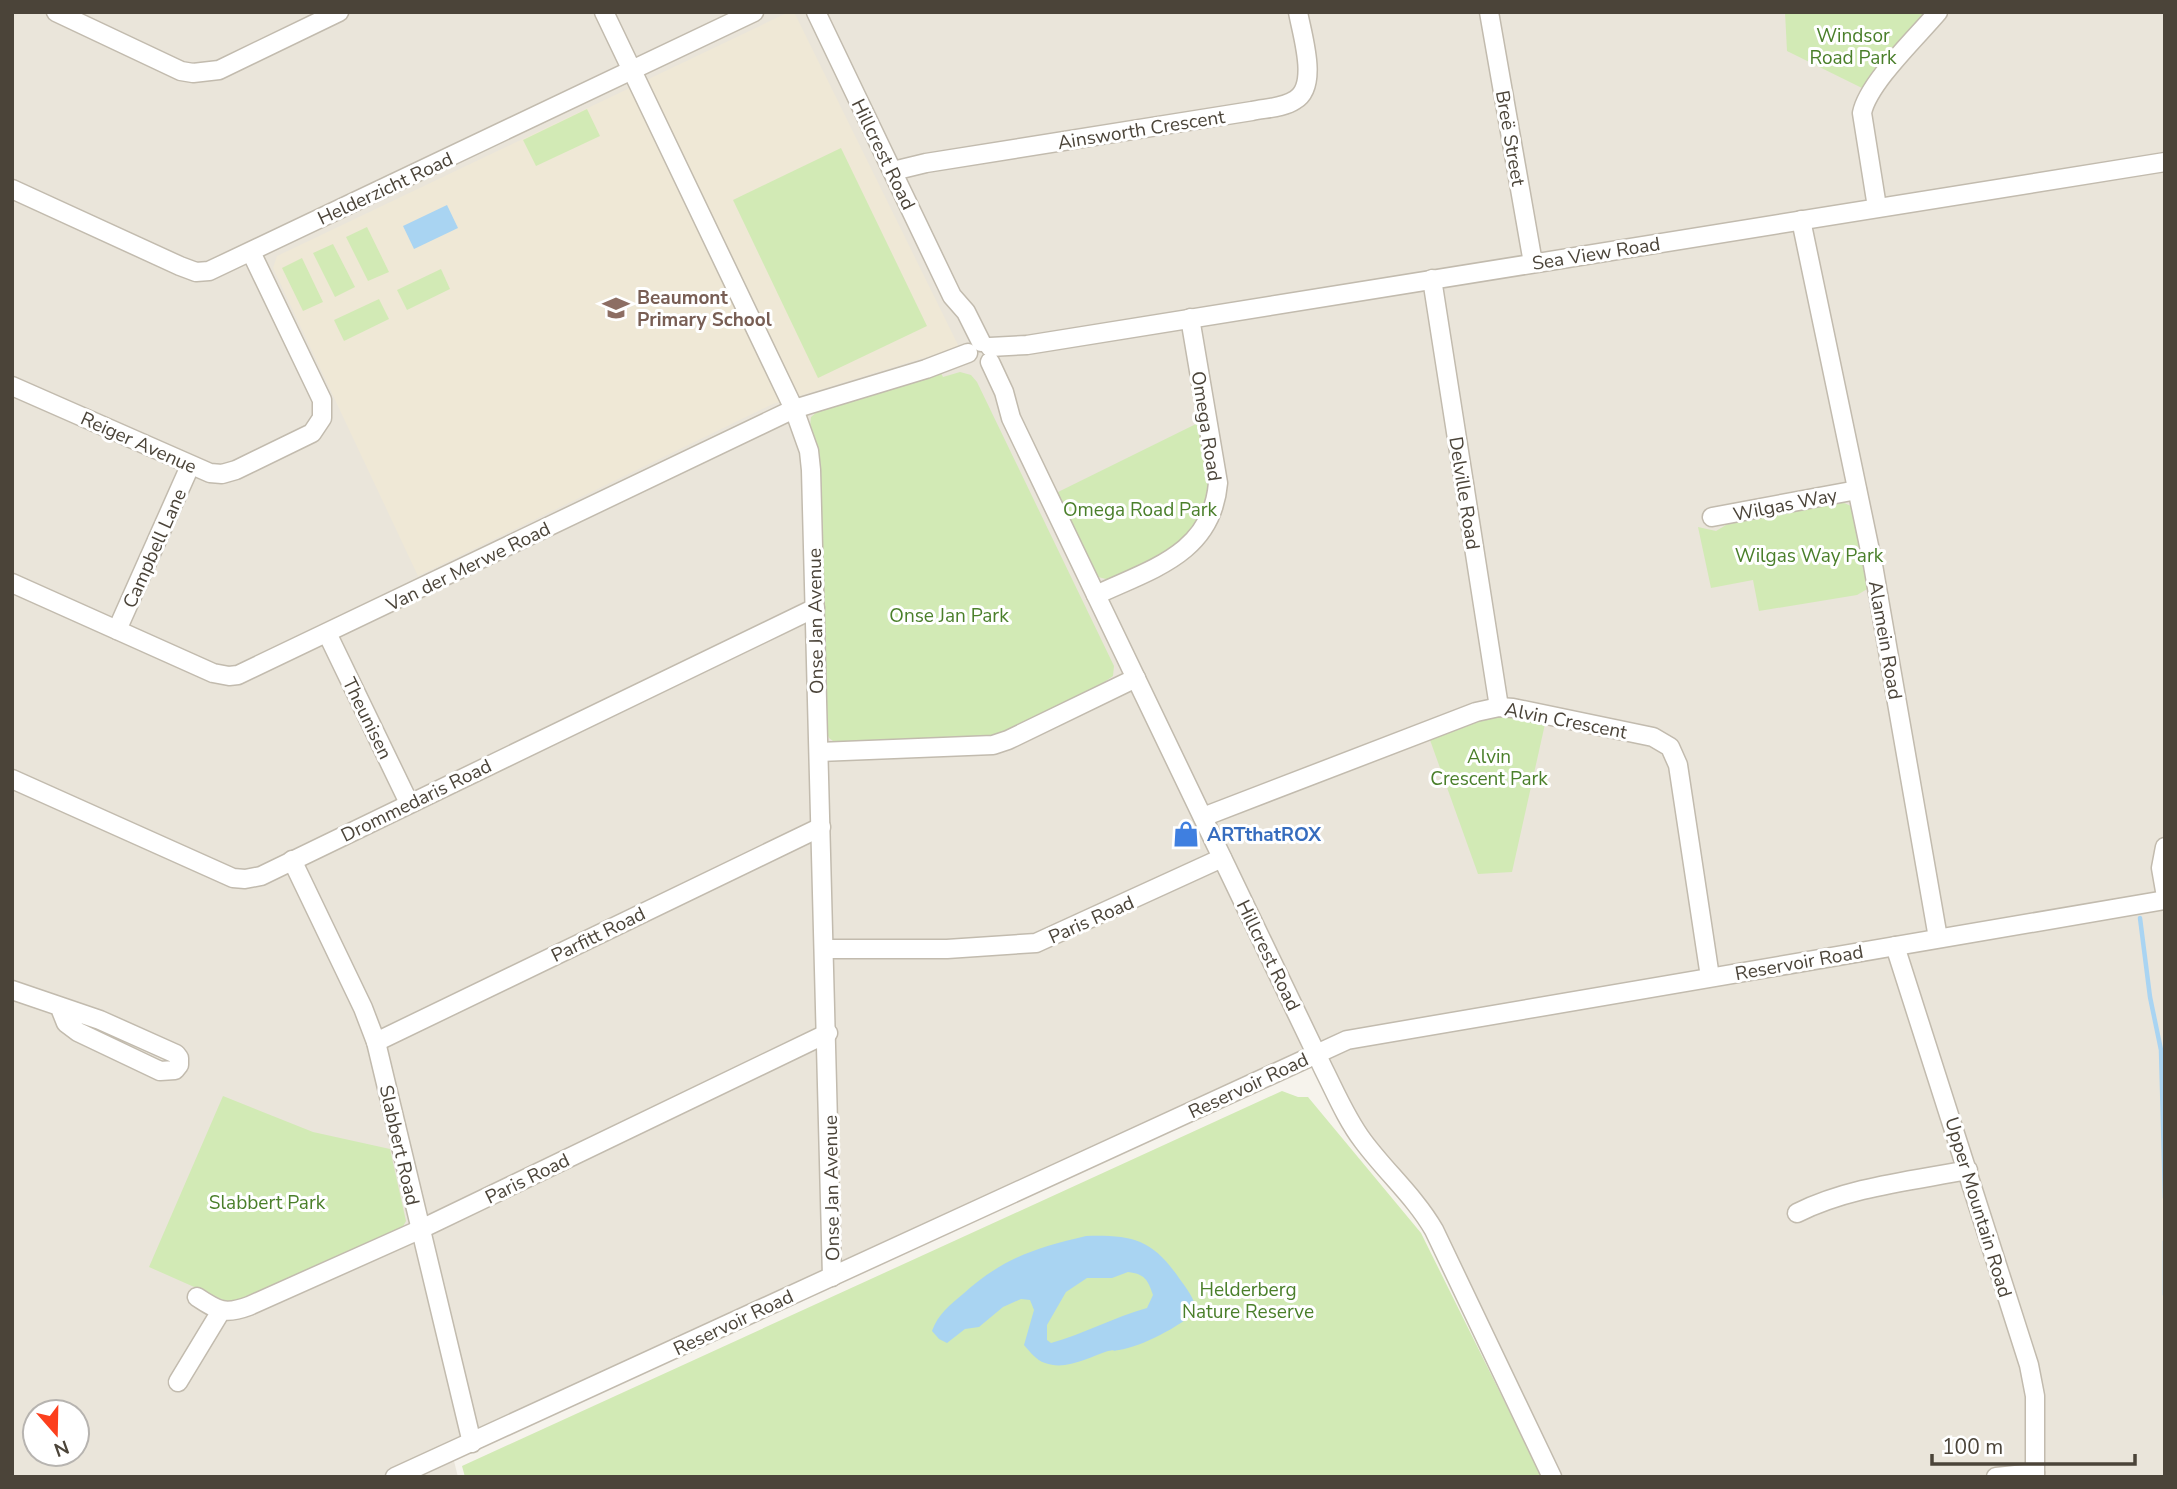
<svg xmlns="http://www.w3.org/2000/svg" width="2177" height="1489" viewBox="0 0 2177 1489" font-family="'Nunito Sans',sans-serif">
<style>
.residential{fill:#eae5da;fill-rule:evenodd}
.education{fill:#efe8d6}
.green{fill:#d2eab5}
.water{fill:#a9d4f2;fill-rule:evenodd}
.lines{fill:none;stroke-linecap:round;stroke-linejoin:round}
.stream{stroke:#a9d4f2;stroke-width:4.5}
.minor-casing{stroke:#c2bbae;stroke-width:21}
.minor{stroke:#fff;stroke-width:18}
.labels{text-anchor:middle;stroke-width:6;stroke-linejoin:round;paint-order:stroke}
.park-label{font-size:19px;fill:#4a7f2a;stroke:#fff}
.street-label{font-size:19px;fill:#4b4439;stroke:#fff}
.education-label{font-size:19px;font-weight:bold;fill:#785e54;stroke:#fff;text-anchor:start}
.shop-label{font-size:19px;font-weight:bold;fill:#366cbe;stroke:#fff;text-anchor:start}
</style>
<rect width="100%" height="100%" fill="#f6f3ec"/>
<path class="residential" d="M 12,12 L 2165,12 L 2165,1477 L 1556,1477 L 1437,1228 L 1366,1139 L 1316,1055 L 452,1453 L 458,1477 L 12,1477 ZM 35,1412 L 77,1412 L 77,1454 L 35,1454 Z"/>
<path class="education" d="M 789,12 L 794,12 L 959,347 L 773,404 L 418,576 L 273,268 L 277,256 Z"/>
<g class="green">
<path d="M 1785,12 L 1930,12 L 1864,89 L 1787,51 Z"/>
<path d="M 587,109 L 600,136 L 536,166 L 523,140 Z"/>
<path d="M 841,148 L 927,326 L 818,378 L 733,200 Z"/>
<path d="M 367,227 L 389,272 L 368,281 L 346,237 Z"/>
<path d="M 333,244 L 355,287 L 335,297 L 313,253 Z"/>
<path d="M 302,258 L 323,302 L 303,311 L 282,268 Z"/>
<path d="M 441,269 L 450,289 L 407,310 L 397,290 Z"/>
<path d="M 379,299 L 389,319 L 344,341 L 334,320 Z"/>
<path d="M 960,372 L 971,375 L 977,382 L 1114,666 L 1113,676 L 1103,683 L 1104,687 L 992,739 L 837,744 L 829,738 L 826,731 L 815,445 L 810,426 L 811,417 L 818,411 L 941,373 L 943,377 Z"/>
<path d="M 1200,422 L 1210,479 L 1203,516 L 1174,550 L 1110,580 L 1098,577 L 1056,493 Z"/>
<path d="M 1842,502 L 1851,506 L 1854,512 L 1869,588 L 1857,595 L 1759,611 L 1753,580 L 1711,588 L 1698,527 L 1716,531 L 1731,522 Z"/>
<path d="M 1500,716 L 1545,724 L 1512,872 L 1478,874 L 1430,740 L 1483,720 Z"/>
<path d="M 1282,1091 L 1298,1097 L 1308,1097 L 1421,1233 L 1542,1477 L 465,1477 L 462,1466 Z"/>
<path d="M 223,1096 L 313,1132 L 390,1149 L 406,1221 L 400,1232 L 246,1302 L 228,1302 L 149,1267 Z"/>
</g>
<g class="water">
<path d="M 447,205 L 458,228 L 414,249 L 403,226 Z"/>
<path d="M 1086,1236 C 1132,1235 1152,1239 1179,1278 C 1186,1288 1195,1298 1196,1311 C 1181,1326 1141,1347 1119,1350 C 1109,1352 1118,1349 1108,1351 C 1089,1357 1066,1371 1045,1363 C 1036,1360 1030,1352 1024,1345 L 1034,1310 L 1030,1300 L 1021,1299 L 1003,1307 L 979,1327 L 965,1329 L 947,1343 L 939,1339 L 932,1331 C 938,1314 950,1305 963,1294 C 1003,1258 1035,1248 1086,1236 ZM 1128,1272 C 1145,1274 1148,1280 1153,1295 L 1147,1308 C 1114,1317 1084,1334 1051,1343 L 1047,1340 L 1047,1325 L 1066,1292 L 1087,1278 L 1112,1278 Z"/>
</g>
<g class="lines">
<g class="stream">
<path d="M 2140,918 L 2150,997 L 2161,1050 L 2165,1198"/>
<path d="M 2165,1241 L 2165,1295"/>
</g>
<g class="minor-casing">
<g id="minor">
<path d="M 56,12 L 181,71 L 193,73 L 219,70 L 339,12"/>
<path d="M 604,12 L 794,409 L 809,451 L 811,470 L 832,1277"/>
<path d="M 816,12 L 952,296 L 966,312 L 981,342"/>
<path d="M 1489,12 L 1533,263"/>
<path d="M 893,171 L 926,163 L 1252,111 C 1266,108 1283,108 1295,100 C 1319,86 1302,35 1298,12"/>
<path d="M 12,189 L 180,266 L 196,272 L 209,271 L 754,12"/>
<path d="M 1877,207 L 1862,113 C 1868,83 1917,37 1938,12"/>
<path d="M 1801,220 L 1873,565 L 1938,938"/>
<path d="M 1432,279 L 1499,707"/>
<path d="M 990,347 L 1027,345 L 2165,162"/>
<path d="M 990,362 L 1004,392 L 1011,418 L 1324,1070 C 1336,1094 1347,1120 1363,1141 C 1386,1172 1415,1197 1434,1230 L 1552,1477"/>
<path d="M 12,386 L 210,473 L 222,474 L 236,470 L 312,433 L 322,418 L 322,400 L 251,252"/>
<path d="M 1712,517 L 1857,490"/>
<path d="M 12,583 L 213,673 L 229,676 L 238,675 L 794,409 L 926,369 L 968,353"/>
<path d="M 1096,595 C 1151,569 1212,554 1218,483 L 1190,318"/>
<path d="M 117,630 L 190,466"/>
<path d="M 327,633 L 409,803"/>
<path d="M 819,752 L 993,745 L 1008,740 L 1136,678"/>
<path d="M 12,779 L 233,878 L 245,879 L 261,876 L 815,608"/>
<path d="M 1203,817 L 1476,712 L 1499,707 L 1513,708 L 1653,737 L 1670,747 L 1678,765 L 1710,977"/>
<path d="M 2165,847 L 2161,868 L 2165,891"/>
<path d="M 292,860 L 363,1008 L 376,1042 L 472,1443"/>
<path d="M 1895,946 L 2029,1365 L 2035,1396 L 2035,1477"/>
<path d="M 825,949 L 947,949 L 1036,943 L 1222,858"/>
<path d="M 12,990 L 100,1020 L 176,1054 L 179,1058 L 179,1065 L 175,1070 L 160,1071 L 78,1032 L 66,1023 L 60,1008"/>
<path d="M 376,1042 L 821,827"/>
<path d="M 1797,1213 C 1849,1187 1911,1181 1968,1170"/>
<path d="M 197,1297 C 218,1311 225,1315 249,1306 L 419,1230 L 828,1033"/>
<path d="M 178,1382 L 221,1311"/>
<path d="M 395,1477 L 1347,1040 L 2165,900"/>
<path d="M 1996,1477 L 2035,1473"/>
</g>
</g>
<use href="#minor" class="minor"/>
</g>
<defs>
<g id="school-bare" transform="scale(2.1)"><path d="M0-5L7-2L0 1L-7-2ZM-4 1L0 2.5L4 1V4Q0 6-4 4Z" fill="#8d6e63" stroke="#fff" stroke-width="2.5" paint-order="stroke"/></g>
<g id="shop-bare" transform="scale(2.1)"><path d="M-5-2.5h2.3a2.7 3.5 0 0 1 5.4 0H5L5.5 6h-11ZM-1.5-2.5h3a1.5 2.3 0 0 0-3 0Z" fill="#3f7fe0" stroke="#fff" stroke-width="2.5" paint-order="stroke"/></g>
</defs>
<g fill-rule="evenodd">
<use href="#school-bare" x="616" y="308"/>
<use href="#shop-bare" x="1186" y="834"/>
</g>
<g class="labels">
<g class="park-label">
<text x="1853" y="42">Windsor<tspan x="1853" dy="22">Road Park</tspan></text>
<text x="1140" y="516">Omega Road Park</text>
<text x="1809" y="562">Wilgas Way Park</text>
<text x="949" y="622">Onse Jan Park</text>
<text x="1489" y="763">Alvin<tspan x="1489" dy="22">Crescent Park</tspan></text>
<text x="267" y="1209">Slabbert Park</text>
<text x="1248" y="1296">Helderberg<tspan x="1248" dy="22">Nature Reserve</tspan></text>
</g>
<g class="street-label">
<text transform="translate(1141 129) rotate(-9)" y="7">Ainsworth Crescent</text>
<text transform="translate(1511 138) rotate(80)" y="7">Breë Street</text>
<text transform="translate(884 154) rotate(64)" y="7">Hillcrest Road</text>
<text transform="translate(385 188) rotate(-25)" y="7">Helderzicht Road</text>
<text transform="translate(1596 253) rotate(-9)" y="7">Sea View Road</text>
<text transform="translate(1207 426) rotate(81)" y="7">Omega Road</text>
<text transform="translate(139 442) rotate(24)" y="7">Reiger Avenue</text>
<text transform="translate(1465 493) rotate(81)" y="7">Delville Road</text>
<text transform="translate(1785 504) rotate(-11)" y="7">Wilgas Way</text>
<text transform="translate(154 548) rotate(-66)" y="7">Campbell Lane</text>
<text transform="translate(468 566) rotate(-26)" y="7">Van der Merwe Road</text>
<text transform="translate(815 621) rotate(-91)" y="7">Onse Jan Avenue</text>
<text transform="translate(1886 640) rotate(80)" y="7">Alamein Road</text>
<text transform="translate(368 718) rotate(64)" y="7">Theunisen</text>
<text transform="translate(1566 720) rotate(11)" y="7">Alvin Crescent</text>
<text transform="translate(416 800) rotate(-26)" y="7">Drommedaris Road</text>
<text transform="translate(1091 919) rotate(-24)" y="7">Paris Road</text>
<text transform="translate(598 934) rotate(-26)" y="7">Parfitt Road</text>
<text transform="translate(1269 955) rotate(64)" y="7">Hillcrest Road</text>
<text transform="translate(1799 962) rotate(-10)" y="7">Reservoir Road</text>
<text transform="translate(1248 1085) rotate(-25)" y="7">Reservoir Road</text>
<text transform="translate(400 1145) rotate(77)" y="7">Slabbert Road</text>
<text transform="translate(527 1178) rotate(-26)" y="7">Paris Road</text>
<text transform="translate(831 1188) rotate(-91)" y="7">Onse Jan Avenue</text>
<text transform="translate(1979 1207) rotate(73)" y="7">Upper Mountain Road</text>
<text transform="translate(733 1322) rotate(-25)" y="7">Reservoir Road</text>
</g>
<g class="education-label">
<text x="637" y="304">Beaumont<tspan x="637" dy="22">Primary School</tspan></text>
</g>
<g class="shop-label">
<text x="1207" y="841">ARTthatROX</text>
</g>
</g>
<rect width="2177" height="1489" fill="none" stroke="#4b4439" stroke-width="28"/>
<g transform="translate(56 1433) rotate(160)"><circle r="33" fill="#ffffff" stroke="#b7b4b0" stroke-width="2"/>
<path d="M0-5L12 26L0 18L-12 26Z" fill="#fc3f1d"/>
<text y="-10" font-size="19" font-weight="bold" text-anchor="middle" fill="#4b4439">N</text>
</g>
<path d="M1932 1454v10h203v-10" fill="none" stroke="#4b4439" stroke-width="3.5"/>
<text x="1942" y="1454" font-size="21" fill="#4b4439" stroke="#ffffff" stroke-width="5" paint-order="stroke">100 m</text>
</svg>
